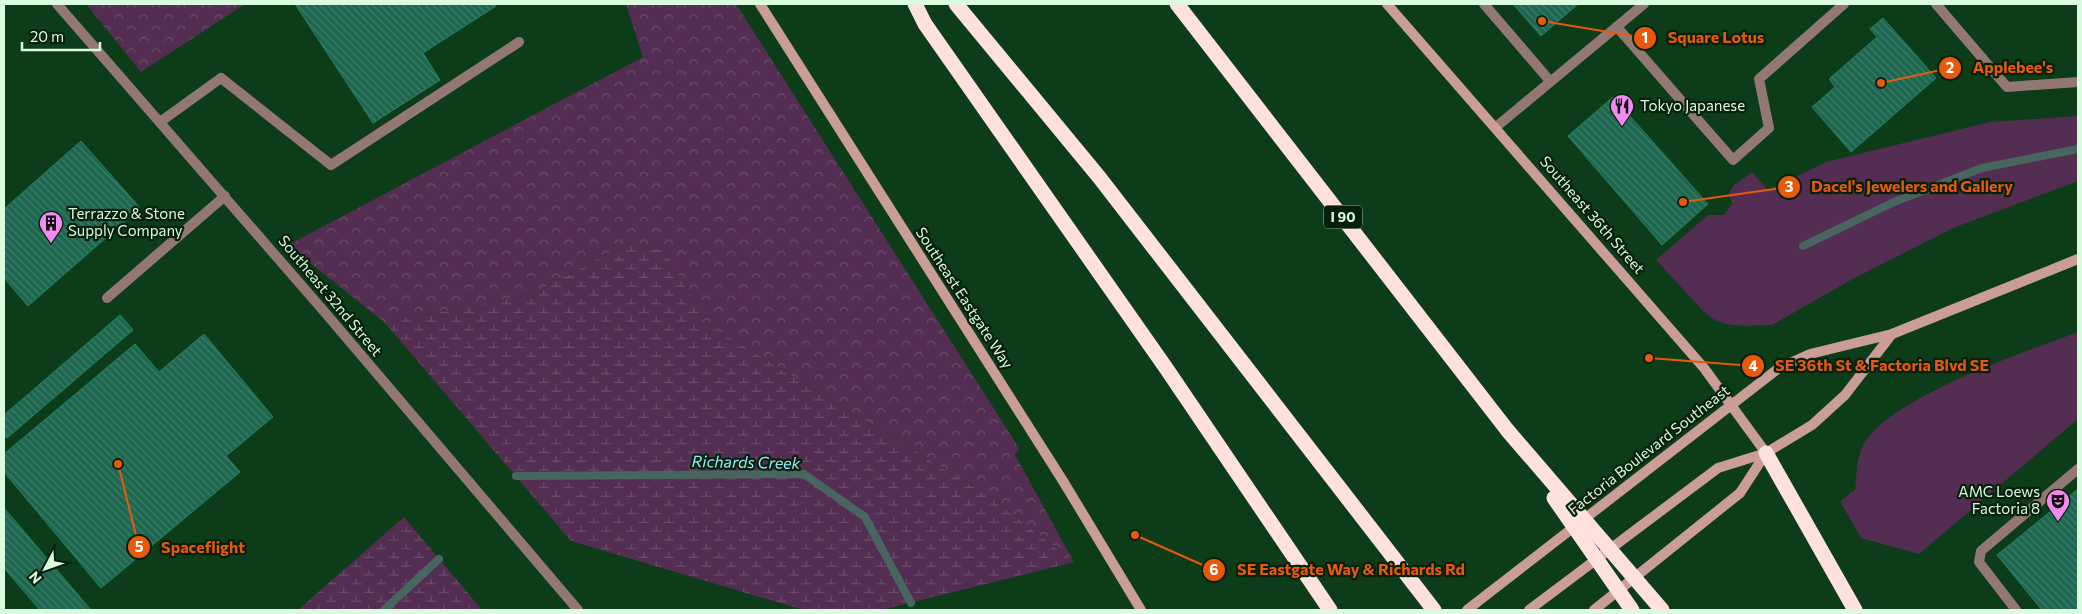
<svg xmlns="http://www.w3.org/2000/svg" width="2082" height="614" viewBox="0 0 2082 614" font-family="Commissioner,sans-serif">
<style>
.grass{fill:#532e52}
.forest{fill:url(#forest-crowns)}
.wetland{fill:url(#wetland-marsh)}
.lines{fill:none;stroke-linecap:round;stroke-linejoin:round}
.stream{stroke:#49655f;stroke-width:8}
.building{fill:url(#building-back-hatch);stroke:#218465}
.lane{stroke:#937772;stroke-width:10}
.secondary{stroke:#ca9d97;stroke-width:10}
.highway{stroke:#fee1dd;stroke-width:15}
.highway-bridge{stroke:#fee1dd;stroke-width:15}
.labels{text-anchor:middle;stroke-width:4.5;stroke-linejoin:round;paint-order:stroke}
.shield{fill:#06200b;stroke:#9bb99f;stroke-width:1}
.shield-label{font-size:14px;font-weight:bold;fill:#dbfbde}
.poi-label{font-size:15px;fill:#dbfbde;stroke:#06200b;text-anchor:start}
.street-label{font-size:15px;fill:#dbfbde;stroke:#06200b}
.water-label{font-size:16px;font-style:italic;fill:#94eefc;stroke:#06200b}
.leader{fill:none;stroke:#e8590c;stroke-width:2}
.callout-dot{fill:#e8590c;stroke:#06200b;stroke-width:2}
.mark-label{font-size:15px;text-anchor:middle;font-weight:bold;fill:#fff}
.callout-label{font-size:16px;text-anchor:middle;font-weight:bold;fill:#e8590c;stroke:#06200b;stroke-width:4.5;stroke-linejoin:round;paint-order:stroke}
</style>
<defs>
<pattern id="forest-crowns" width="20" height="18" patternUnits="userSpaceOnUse" patternTransform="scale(1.25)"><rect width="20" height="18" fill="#532e52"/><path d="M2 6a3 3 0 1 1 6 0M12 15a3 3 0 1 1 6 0" fill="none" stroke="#6b4d6a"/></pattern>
<pattern id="wetland-marsh" width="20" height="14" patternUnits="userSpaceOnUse" patternTransform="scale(1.25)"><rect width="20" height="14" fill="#532e52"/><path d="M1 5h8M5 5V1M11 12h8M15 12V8" fill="none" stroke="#6b4d6a"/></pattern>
<pattern id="building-back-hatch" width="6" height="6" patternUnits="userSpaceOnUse" patternTransform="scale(1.25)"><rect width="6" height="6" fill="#1d664f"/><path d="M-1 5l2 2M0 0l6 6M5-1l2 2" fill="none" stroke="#3d7d68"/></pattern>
</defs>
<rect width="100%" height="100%" fill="#0c3c18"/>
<g class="grass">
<path d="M 2078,116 L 2078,181 L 1953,228 L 1849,281 L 1772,325 L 1743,326 L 1726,324 L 1713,319 L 1703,311 L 1656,260 L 1708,215 L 1724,215 L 1732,204 L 1729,193 L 1734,185 L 1752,172 L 1768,190 L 1826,162 L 1990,122 Z"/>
<path d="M 2078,332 L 2078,419 L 1919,554 L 1861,538 L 1840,501 L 1855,490 C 1857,476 1856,460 1862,448 C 1883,399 2028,351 2078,332 Z"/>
</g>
<g class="forest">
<path d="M 86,4 L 245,4 L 141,72 Z"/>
<path d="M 626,4 L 736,4 L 1019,448 L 1015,455 L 1074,562 L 991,498 L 706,323 L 663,250 L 625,244 L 533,294 L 385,323 L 288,245 L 643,57 Z"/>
</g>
<g class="wetland">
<path d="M 625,244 L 664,250 L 706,323 L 991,498 L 1074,562 L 881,610 L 804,610 L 571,541 L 385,323 L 533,294 Z"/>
<path d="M 404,517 L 482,610 L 298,610 Z"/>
</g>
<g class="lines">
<g class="stream">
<path d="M 1803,246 L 1894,202 L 1982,168 L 2078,149"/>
<path d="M 516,476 L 804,474 L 865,517 L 911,603"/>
<path d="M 384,610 L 439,559"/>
</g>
</g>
<g class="building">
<path d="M 295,4 L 495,4 L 496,6 L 423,53 L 440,80 L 373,123 Z"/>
<path d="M 1513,4 L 1578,4 L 1541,36 Z"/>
<path d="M 1883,18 L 1936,78 L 1851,152 L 1812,107 L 1835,87 L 1829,79 L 1877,37 L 1870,29 Z"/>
<path d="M 1613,97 L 1708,204 L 1662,245 L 1568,136 Z"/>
<path d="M 81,141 L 140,208 L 28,306 L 4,278 L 4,209 Z"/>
<path d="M 120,315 L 133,330 L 7,438 L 4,435 L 4,415 Z"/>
<path d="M 204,334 L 273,417 L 226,456 L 240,472 L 101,588 L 4,472 L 4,454 L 135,344 L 159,372 Z"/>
<path d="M 2078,489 L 2078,610 L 2042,610 L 1997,555 Z"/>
<path d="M 4,508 L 91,610 L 40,610 L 4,568 Z"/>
</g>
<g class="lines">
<g class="lane">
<path d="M 57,4 L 322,309 L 578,610"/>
<path d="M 1484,4 L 1550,81"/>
<path d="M 1936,4 L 2007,87 L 2078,82"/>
<path d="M 1617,27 L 1733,160 L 1769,128 L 1759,79 L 1844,4"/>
<path d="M 160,122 L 221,78 L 331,165 L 519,42"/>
<path d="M 1496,127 L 1644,4"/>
<path d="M 107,298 L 225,196"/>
<path d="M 2016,610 L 1979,562 L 1981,551 L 2078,469"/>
</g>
<g class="secondary">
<path d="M 760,4 L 1063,481 L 1141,610"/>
<path d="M 1387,4 L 1704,368 L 1766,453"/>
<path d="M 1467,610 L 1779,368 L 1810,354 L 1892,334 L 2078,259"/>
<path d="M 1529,610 L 1718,468 L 1766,453 L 1812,425 L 1845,395 L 1892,334"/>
<path d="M 1594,610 L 1740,493 L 1766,453"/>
</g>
<g class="highway">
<path d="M 915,4 L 925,24 L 1166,368 L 1330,610"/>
<path d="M 956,4 L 1099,177 L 1434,610"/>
<path d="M 1177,4 L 1508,431"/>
<path d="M 1766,453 L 1855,610"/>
</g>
<g class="highway-bridge">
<path d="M 1508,431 L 1662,610"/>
<path d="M 1554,498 L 1632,610"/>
</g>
</g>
<defs>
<g id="restaurant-pin" transform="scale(1.25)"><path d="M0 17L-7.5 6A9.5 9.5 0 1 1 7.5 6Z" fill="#f38af1" stroke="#06200b"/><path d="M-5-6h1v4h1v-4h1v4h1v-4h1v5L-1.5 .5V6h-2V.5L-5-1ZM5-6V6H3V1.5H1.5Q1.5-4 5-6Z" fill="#111"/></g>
<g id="building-pin" transform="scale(1.25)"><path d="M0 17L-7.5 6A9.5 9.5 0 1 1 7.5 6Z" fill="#f38af1" stroke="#06200b"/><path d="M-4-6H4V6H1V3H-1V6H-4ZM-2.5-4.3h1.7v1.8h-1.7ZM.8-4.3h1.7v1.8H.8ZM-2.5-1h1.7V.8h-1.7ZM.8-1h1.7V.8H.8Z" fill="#111"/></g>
<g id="theatre-pin" transform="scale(1.25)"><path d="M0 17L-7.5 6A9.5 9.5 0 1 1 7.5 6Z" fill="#f38af1" stroke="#06200b"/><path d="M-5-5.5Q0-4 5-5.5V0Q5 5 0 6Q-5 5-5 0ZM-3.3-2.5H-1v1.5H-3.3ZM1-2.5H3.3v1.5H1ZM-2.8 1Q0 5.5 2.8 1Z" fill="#111"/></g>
</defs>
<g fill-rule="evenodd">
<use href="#restaurant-pin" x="1622" y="106"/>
<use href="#building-pin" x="51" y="223"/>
<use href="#theatre-pin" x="2058" y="501"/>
</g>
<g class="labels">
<rect class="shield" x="1324" y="205.5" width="38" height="23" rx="4"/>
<g class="shield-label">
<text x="1343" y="222">I 90</text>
</g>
<g class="poi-label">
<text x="1640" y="111">Tokyo Japanese</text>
<text x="68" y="219">Terrazzo &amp; Stone<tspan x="68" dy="17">Supply Company</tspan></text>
<text x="2040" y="497" text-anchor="end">AMC Loews<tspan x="2040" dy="17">Factoria 8</tspan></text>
</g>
<g class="street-label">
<text transform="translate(1592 215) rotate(49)" y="5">Southeast 36th Street</text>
<text transform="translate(330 296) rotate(50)" y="5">Southeast 32nd Street</text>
<text transform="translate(964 298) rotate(57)" y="5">Southeast Eastgate Way</text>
<text transform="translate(1649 450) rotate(-38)" y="5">Factoria Boulevard Southeast</text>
</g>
<g class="water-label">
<text transform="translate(746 462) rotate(1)" y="6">Richards Creek</text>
</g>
</g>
<path class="leader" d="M1542 21L1645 38M1881 83L1950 68M1683 202L1789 187M1649 358L1753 366M118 464L139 547M1135 535L1214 570"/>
<g class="callout-dot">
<circle cx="1542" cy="21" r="5"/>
<circle cx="1881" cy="83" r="5"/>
<circle cx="1683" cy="202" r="5"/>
<circle cx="1649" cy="358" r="5"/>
<circle cx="118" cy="464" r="5"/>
<circle cx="1135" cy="535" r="5"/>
<circle cx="1645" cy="38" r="12"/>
<circle cx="1950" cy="68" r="12"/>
<circle cx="1789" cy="187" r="12"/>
<circle cx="1753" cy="366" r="12"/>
<circle cx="139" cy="547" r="12"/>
<circle cx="1214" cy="570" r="12"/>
</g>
<g class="mark-label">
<text x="1645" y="43">1</text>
<text x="1950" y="73">2</text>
<text x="1789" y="192">3</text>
<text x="1753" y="371">4</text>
<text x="139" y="552">5</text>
<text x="1214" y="575">6</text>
</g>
<g class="callout-label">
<text x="1716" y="43">Square Lotus</text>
<text x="2013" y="73">Applebee's</text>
<text x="1912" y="192">Dacel's Jewelers and Gallery</text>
<text x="1882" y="371">SE 36th St &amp; Factoria Blvd SE</text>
<text x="203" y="553">Spaceflight</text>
<text x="1351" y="575">SE Eastgate Way &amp; Richards Rd</text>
</g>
<rect width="2082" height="614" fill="none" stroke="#dbfbde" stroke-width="10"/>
<g transform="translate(45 569) rotate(229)" stroke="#06200b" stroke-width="4" paint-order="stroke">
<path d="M0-4L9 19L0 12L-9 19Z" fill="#dbfbde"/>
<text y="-8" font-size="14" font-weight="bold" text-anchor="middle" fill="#dbfbde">N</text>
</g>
<path d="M22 42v8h78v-8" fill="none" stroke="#dbfbde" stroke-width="2.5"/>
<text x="30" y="42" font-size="15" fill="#dbfbde" stroke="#06200b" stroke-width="4" paint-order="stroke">20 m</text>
</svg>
